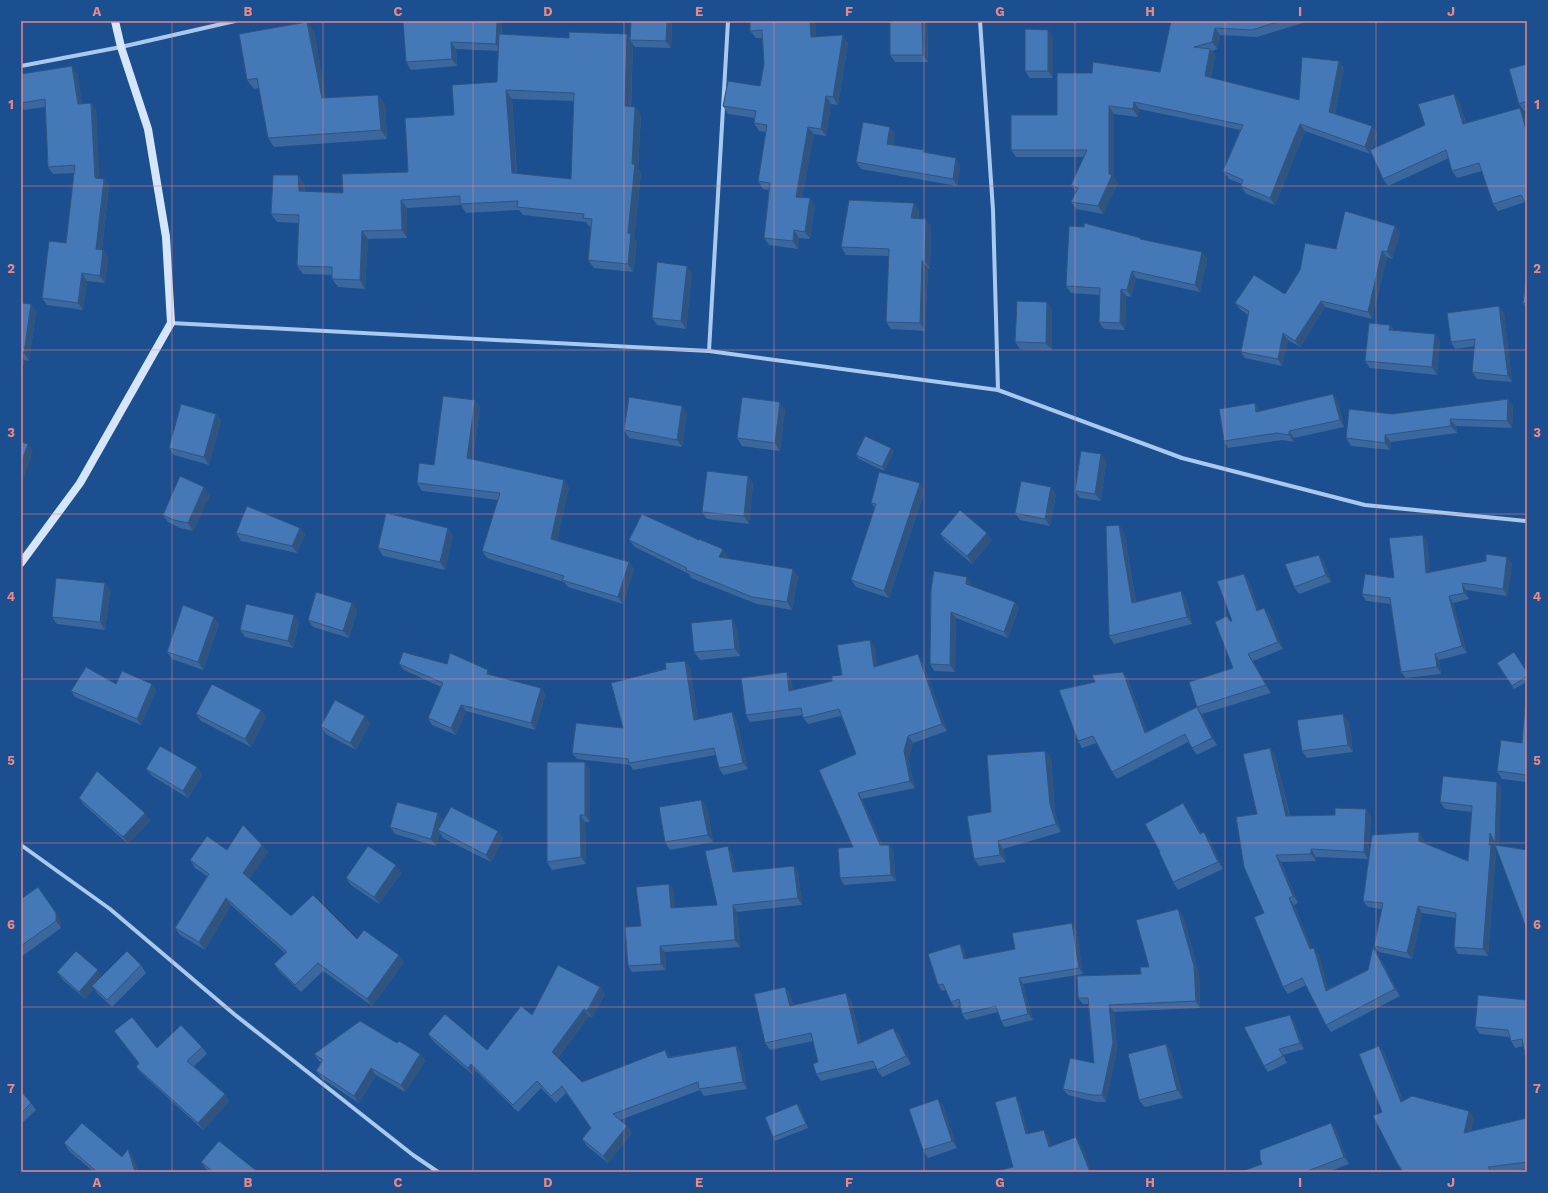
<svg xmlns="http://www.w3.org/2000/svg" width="1548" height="1193" viewBox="0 0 1548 1193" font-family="'Work Sans',sans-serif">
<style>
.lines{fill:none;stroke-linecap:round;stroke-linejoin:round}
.street{stroke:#a9c9ee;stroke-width:4}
.secondary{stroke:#d6e6fa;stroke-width:8}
.wall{fill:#3a679d;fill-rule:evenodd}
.shaded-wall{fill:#305480}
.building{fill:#4478b7;stroke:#305480;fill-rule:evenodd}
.grid{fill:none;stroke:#e88989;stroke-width:1;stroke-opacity:0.55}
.neatline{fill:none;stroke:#e88989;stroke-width:1.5}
.grid-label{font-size:13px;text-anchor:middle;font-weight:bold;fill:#e88989}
</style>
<rect width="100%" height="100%" fill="#1b4f8f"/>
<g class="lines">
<g class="street">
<path d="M 980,21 L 993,210 L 998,390"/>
<path d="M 21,66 L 121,47 L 235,21"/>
<path d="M 171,323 L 709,351 L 998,390 L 1182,458 L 1365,505 L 1527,521"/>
<path d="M 709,351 L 728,21"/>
<path d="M 21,845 L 110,909 L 234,1014 L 413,1155 L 438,1172"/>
</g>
<path class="secondary" d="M 21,563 L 80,483 L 171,323 L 166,237 L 148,129 L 121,47 L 115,21"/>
</g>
<g class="wall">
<path d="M 403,21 L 502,21 L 502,34 L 569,38 L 627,34 L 630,38 L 672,21 L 671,48 L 635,47 L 633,44 L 631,107 L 635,107 L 641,115 L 638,169 L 641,173 L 634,239 L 637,242 L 633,272 L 594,268 L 588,260 L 591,227 L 589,226 L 586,222 L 523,215 L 519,210 L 466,213 L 461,205 L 407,208 L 407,238 L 368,239 L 365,289 L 338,287 L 332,279 L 332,275 L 303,274 L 297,266 L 298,223 L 277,222 L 271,214 L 304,183 L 305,192 L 343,193 L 408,172 L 454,115 L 497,82 L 498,51 L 456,49 L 457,66 L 411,70 L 406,62 ZM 512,99 L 574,101 L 571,179 L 517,174 Z"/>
<path d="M 815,21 L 816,37 L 848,43 L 838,105 L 831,104 L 826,136 L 814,134 L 802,198 L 810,198 L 815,206 L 810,239 L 799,238 L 798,249 L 769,245 L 764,238 L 769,190 L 763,189 L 758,181 L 766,132 L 759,131 L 754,123 L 755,118 L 728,114 L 723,106 L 760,86 L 764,64 L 763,38 L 756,38 L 750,31 Z"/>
<path d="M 890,21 L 927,21 L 928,62 L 895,62 L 890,55 Z"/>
<path d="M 1171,21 L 1309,21 L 1257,37 L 1220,35 L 1217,49 L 1212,51 L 1215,56 L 1211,78 L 1299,100 L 1344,68 L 1335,114 L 1372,126 L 1377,134 L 1372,149 L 1425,125 L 1454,94 L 1459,101 L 1466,123 L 1520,108 L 1525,115 L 1527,123 L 1527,205 L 1525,202 L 1498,211 L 1493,204 L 1482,171 L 1457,178 L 1452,171 L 1449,158 L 1388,186 L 1383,179 L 1371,152 L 1370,154 L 1305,131 L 1275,205 L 1246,194 L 1241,186 L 1242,184 L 1229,179 L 1223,171 L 1240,130 L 1139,109 L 1138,117 L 1114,114 L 1114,178 L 1118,183 L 1103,214 L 1076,209 L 1071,202 L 1076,192 L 1071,185 L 1084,157 L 1016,157 L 1011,150 L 1057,115 L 1160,72 Z"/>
<path d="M 314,31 L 326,98 L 378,95 L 385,104 L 387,139 L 274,147 L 268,138 L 259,88 L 254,89 L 247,80 Z"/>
<path d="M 1053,37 L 1053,78 L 1030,78 L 1025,71 Z"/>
<path d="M 1527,64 L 1527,110 L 1524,111 L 1519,104 Z"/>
<path d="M 77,73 L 82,104 L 91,103 L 96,110 L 99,178 L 104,179 L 109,186 L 102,249 L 103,250 L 108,257 L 105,283 L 87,281 L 83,310 L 47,305 L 42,298 L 66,243 L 74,173 L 53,174 L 48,167 L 45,107 L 24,110 L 21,105 L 21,74 Z"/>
<path d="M 895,133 L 893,145 L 926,153 L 960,165 L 957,186 L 861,169 L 856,162 Z"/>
<path d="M 914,203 L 919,211 L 918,219 L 931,226 L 930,269 L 928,268 L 925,331 L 891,329 L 886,322 L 889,256 L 846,255 L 841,247 Z"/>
<path d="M 1395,226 L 1400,233 L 1392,259 L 1387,257 L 1372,319 L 1325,307 L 1300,347 L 1288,340 L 1282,366 L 1245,358 L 1241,352 L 1248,315 L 1240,309 L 1235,303 L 1285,294 L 1336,249 Z"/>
<path d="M 1142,240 L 1202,252 L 1207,259 L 1200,292 L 1136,278 L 1131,297 L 1126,296 L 1125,330 L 1104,329 L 1099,322 L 1100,295 L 1071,293 L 1066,286 Z"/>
<path d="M 1527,269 L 1527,308 L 1523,303 Z"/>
<path d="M 692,273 L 686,329 L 657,325 L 652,318 Z"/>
<path d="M 21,303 L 36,312 L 29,361 L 24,360 L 21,382 Z"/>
<path d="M 1499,306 L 1504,313 L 1512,382 L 1477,379 L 1472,372 L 1475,346 L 1455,349 L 1451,342 Z"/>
<path d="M 1052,309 L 1052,350 L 1020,349 L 1015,342 Z"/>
<path d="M 1390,325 L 1394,330 L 1435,334 L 1440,342 L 1437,375 L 1370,368 L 1365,361 Z"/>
<path d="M 1333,394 L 1338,401 L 1344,427 L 1294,438 L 1294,442 L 1282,440 L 1228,448 L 1224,441 L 1255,403 L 1260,411 Z"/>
<path d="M 475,400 L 480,407 L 473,459 L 569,487 L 557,541 L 629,562 L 634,569 L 623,604 L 568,587 L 564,582 L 487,558 L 482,551 L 498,500 L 422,491 L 417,483 L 434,465 Z"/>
<path d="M 1513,406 L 1512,428 L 1456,426 L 1457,433 L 1391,442 L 1390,450 L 1351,446 L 1346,438 L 1392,414 Z"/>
<path d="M 785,409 L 780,451 L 742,446 L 737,438 Z"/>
<path d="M 687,413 L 682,447 L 629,438 L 624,430 Z"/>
<path d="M 216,414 L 221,421 L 209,465 L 174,455 L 169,448 Z"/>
<path d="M 894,451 L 884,471 L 859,459 L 856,455 Z"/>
<path d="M 1106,461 L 1101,501 L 1080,498 L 1075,491 Z"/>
<path d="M 748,476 L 753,483 L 749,524 L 707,519 L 702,512 Z"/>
<path d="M 925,490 L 889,598 L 856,587 L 851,580 L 875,508 L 871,503 Z"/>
<path d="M 1056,494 L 1050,526 L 1020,520 L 1015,513 Z"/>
<path d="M 210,495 L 193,531 L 180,528 L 168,522 L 163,515 Z"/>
<path d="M 1119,525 L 1124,532 L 1136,602 L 1181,591 L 1186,598 L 1192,624 L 1114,644 L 1109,636 Z"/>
<path d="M 300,528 L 305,535 L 297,553 L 241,541 L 236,533 Z"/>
<path d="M 940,534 L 992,540 L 972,564 L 945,541 Z"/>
<path d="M 453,535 L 445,570 L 383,556 L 378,548 Z"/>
<path d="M 629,540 L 728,556 L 727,558 L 798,576 L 792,610 L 757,604 L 691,578 L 689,574 L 635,547 Z"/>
<path d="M 1427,541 L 1430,572 L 1512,563 L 1507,596 L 1466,590 L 1469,599 L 1453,603 L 1467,653 L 1439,660 L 1441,674 L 1406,678 L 1401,672 L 1391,604 L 1366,601 L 1362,594 L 1394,578 Z"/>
<path d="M 1319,555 L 1324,562 L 1331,582 L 1299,594 L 1294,587 Z"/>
<path d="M 1244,574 L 1249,582 L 1259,610 L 1264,608 L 1270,615 L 1283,649 L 1253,661 L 1271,693 L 1202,714 L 1217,745 L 1197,755 L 1192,748 L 1188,742 L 1117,779 L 1112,772 L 1097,743 L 1082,748 L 1078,741 L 1095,682 L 1123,672 L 1128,679 L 1147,732 L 1197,707 L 1233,668 L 1230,621 L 1232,621 Z"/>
<path d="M 105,583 L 110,591 L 105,630 L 57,624 L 52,617 Z"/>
<path d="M 971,583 L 971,586 L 1019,608 L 1008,638 L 956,618 L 955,672 L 934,671 L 930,664 L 931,589 Z"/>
<path d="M 352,603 L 357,610 L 349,638 L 313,627 L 308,620 Z"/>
<path d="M 294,615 L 299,623 L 293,648 L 245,637 L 240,630 Z"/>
<path d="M 219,624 L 203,670 L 172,659 L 167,652 Z"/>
<path d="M 737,627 L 740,656 L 700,660 L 694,652 Z"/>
<path d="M 875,647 L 877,666 L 922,661 L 947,731 L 913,743 L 908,758 L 915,788 L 862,799 L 882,845 L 889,845 L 893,851 L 896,881 L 844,885 L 840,878 L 853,847 L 856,754 L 841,716 L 808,724 L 803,718 L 803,715 L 750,722 L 746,715 L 791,679 L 793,691 L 832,681 L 842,675 Z"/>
<path d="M 1497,663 L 1527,672 L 1527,782 L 1502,779 L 1497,771 L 1522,743 L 1527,682 L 1514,689 Z"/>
<path d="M 399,664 L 447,664 L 491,675 L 541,688 L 545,695 L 535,730 L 466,711 L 456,735 L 432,725 L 428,718 L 441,687 L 404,670 Z"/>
<path d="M 690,667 L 698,720 L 732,712 L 736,718 L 748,769 L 723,775 L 719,768 L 716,755 L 633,770 L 630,765 L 577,759 L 572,753 L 623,728 Z"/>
<path d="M 116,684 L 156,690 L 141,725 L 75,697 L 71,691 Z"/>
<path d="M 261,710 L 266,717 L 251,747 L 201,721 L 196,714 Z"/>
<path d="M 1349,722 L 1353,752 L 1307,758 L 1302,751 Z"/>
<path d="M 370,723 L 356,750 L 326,734 L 321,726 Z"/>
<path d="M 1270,748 L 1275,755 L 1290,816 L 1335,815 L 1366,809 L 1371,816 L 1368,859 L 1316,857 L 1316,861 L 1281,862 L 1298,903 L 1294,905 L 1312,949 L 1319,955 L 1328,989 L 1368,970 L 1378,954 L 1400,996 L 1331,1032 L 1326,1025 L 1306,985 L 1288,994 L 1283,987 L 1264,913 L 1257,814 Z"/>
<path d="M 1045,751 L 1051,758 L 1055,811 L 1061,832 L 1003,849 L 1006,862 L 979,866 L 974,859 L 991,812 Z"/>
<path d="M 197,767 L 202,775 L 188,798 L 152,776 L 146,769 Z"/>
<path d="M 590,769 L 590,822 L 585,822 L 586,864 L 552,870 L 547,862 Z"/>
<path d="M 1497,782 L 1501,788 L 1499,846 L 1496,845 L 1495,844 L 1494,849 L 1496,852 L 1488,956 L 1458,954 L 1454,947 L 1456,918 L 1422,913 L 1412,959 L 1379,952 L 1374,946 L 1382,909 L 1368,907 L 1363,901 L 1423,838 L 1424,843 L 1468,861 L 1472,812 L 1445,809 L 1440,802 Z"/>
<path d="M 79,798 L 145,813 L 150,821 L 128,844 L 84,805 Z"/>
<path d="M 701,800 L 707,807 L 713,842 L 670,850 L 665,842 Z"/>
<path d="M 1188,810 L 1201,833 L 1204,832 L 1209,839 L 1223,869 L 1178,890 L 1173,882 L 1160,852 Z"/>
<path d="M 443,820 L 443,822 L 503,838 L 491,862 L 443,838 L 440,833 L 436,846 L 395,834 L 390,827 Z"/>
<path d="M 262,845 L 268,852 L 249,879 L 291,916 L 357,939 L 404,962 L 372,1006 L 323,971 L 301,992 L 279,971 L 274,964 L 285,953 L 231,905 L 205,950 L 180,935 L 175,928 L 207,876 L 195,868 L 190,860 L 227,850 Z"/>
<path d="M 732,853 L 736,872 L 794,866 L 798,872 L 802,905 L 737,912 L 740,947 L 665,952 L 666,970 L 632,972 L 628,966 L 641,926 L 669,884 L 673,890 L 675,908 L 717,905 Z"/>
<path d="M 396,865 L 401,873 L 379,904 L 351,885 L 346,878 Z"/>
<path d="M 21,899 L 61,920 L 61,928 L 21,957 Z"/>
<path d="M 1183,916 L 1199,973 L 1200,1008 L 1114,1012 L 1117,1049 L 1106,1102 L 1097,1102 L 1068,1095 L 1063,1089 L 1094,1063 L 1088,1004 L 1083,1004 L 1078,998 L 1141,974 L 1149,967 Z"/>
<path d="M 1076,929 L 1083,974 L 1023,984 L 1033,1020 L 1005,1027 L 1001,1021 L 998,1012 L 966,1020 L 962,1014 L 960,1005 L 955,1008 L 951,1002 L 946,990 L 942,991 L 938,985 L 960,944 L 964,950 L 966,959 L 1015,949 Z"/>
<path d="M 141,965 L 146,973 L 112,1007 L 97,993 L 94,988 L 85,999 L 62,979 L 57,972 L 102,976 Z"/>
<path d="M 600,987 L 605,994 L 592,1018 L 589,1016 L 558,1058 L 582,1082 L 665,1050 L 670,1057 L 736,1046 L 741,1053 L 747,1089 L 704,1096 L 700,1090 L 620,1120 L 627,1126 L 632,1133 L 608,1163 L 587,1146 L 582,1139 L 591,1128 L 566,1093 L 556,1103 L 541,1088 L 518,1112 L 476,1071 L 473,1075 L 433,1041 L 428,1034 L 487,1050 L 532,1015 Z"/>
<path d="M 785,987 L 790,994 L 793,1005 L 851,1000 L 861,1042 L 893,1028 L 899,1035 L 911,1064 L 882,1077 L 876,1068 L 821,1081 L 816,1074 L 818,1062 L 813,1041 L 770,1050 L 765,1043 Z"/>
<path d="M 1527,1000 L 1524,1046 L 1515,1048 L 1511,1041 L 1509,1037 L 1480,1034 L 1475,1027 Z"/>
<path d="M 1294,1021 L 1304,1049 L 1283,1055 L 1287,1063 L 1268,1072 L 1264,1066 Z"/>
<path d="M 114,1031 L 157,1048 L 202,1047 L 207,1054 L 194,1066 L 225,1094 L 229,1101 L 203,1130 L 141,1073 L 136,1067 L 139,1064 Z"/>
<path d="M 397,1043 L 420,1054 L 425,1061 L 405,1092 L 376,1075 L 359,1103 L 321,1078 L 316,1071 L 321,1062 L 319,1061 L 314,1054 Z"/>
<path d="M 1166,1044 L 1171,1052 L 1183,1098 L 1145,1107 L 1139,1100 Z"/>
<path d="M 1379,1046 L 1384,1053 L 1403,1101 L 1474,1118 L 1471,1131 L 1527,1118 L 1527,1169 L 1508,1172 L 1403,1172 L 1382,1112 Z"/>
<path d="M 21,1091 L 31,1103 L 36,1110 L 21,1124 Z"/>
<path d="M 938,1099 L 943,1106 L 957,1148 L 928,1158 L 923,1150 Z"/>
<path d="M 797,1104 L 800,1107 L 808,1128 L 775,1141 L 773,1137 Z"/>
<path d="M 1331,1123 L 1336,1130 L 1349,1164 L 1328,1172 L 1240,1172 L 1262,1164 Z"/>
<path d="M 64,1143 L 122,1157 L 128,1149 L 133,1157 L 138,1172 L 94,1172 L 69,1151 Z"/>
<path d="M 201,1162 L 258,1172 L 210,1172 L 206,1169 Z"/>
</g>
<g class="shaded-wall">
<path d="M 497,21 L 502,21 L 501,52 L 496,44 Z"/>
<path d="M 667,21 L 672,21 L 671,48 L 666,41 Z"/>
<path d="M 810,21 L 815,21 L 817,45 L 811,37 Z"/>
<path d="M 922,21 L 927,21 L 928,62 L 923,55 Z"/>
<path d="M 307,22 L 314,31 L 328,107 L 322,98 Z"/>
<path d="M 1215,28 L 1220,35 L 1217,49 L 1212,42 Z"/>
<path d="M 1048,30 L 1053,37 L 1053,78 L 1048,71 Z"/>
<path d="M 627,34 L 631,40 L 630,40 L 633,44 L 630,115 L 625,106 Z"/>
<path d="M 843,35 L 848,43 L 838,105 L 833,97 Z"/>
<path d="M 451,42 L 456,49 L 457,66 L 452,59 Z"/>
<path d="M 1210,49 L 1215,56 L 1210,83 L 1205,76 Z"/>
<path d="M 1339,61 L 1344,68 L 1334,119 L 1329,112 Z"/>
<path d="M 72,66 L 77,73 L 83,111 L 78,104 Z"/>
<path d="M 506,90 L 512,99 L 517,182 L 512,173 Z"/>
<path d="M 1454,94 L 1459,101 L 1468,131 L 1463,124 Z"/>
<path d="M 378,95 L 385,104 L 387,139 L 381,130 Z"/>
<path d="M 826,96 L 831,104 L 826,136 L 821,129 Z"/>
<path d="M 1134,102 L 1139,109 L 1138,117 L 1133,109 Z"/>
<path d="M 91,103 L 96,110 L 100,185 L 95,178 Z"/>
<path d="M 1109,106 L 1114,114 L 1114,178 L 1118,183 L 1103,214 L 1098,206 L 1109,174 Z"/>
<path d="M 635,107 L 641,115 L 638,169 L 641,173 L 634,239 L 637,242 L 633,272 L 628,264 L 628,233 L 632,164 Z"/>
<path d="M 1520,108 L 1525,115 L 1527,123 L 1527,133 Z"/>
<path d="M 1300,124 L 1305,131 L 1275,205 L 1270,198 Z"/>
<path d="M 1372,126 L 1377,134 L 1370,154 L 1365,147 Z"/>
<path d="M 808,127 L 814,134 L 801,205 L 796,197 Z"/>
<path d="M 890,127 L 895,133 L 892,150 L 887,144 Z"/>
<path d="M 956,158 L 960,165 L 957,186 L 953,179 Z"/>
<path d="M 298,175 L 304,183 L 305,200 L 299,191 Z"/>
<path d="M 104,179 L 109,186 L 101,256 L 96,249 Z"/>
<path d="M 810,198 L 815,206 L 810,239 L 805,232 Z"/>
<path d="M 401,200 L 407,208 L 407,238 L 402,230 Z"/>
<path d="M 914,203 L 919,211 L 916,226 L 911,218 Z"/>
<path d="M 926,219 L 931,226 L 930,269 L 925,261 Z"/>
<path d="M 1395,226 L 1400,233 L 1392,259 L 1387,252 Z"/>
<path d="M 794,230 L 799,238 L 798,249 L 793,241 Z"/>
<path d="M 362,231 L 368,239 L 365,289 L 360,280 Z"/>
<path d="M 103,250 L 108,257 L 105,283 L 100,276 Z"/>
<path d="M 1382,251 L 1387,257 L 1372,319 L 1368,312 Z"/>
<path d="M 1202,252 L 1207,259 L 1200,292 L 1195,285 Z"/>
<path d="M 922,261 L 928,268 L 925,331 L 920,323 Z"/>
<path d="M 687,266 L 692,273 L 686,329 L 681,321 Z"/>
<path d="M 1132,271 L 1136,278 L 1131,297 L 1127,290 Z"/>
<path d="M 82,273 L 87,281 L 83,310 L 78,303 Z"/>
<path d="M 1121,289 L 1126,296 L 1125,330 L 1120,323 Z"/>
<path d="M 1321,301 L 1325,307 L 1300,347 L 1295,341 Z"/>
<path d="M 1047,302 L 1052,309 L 1052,350 L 1046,343 Z"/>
<path d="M 31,304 L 36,312 L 29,361 L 24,353 Z"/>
<path d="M 1499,306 L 1504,313 L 1512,382 L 1508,376 Z"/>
<path d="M 1390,325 L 1395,332 L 1389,330 Z"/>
<path d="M 1283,333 L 1288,340 L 1282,366 L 1278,359 Z"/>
<path d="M 1435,334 L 1440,342 L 1437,375 L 1432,367 Z"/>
<path d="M 21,355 L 24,360 L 21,382 Z"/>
<path d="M 1333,394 L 1338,401 L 1344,427 L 1340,420 Z"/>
<path d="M 1508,399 L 1513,406 L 1512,428 L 1507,421 Z"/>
<path d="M 475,400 L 480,407 L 472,465 L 467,458 Z"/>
<path d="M 780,402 L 785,409 L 780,451 L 775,443 Z"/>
<path d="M 1255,403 L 1260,410 L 1261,418 L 1256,412 Z"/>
<path d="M 682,406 L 687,413 L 682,447 L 677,440 Z"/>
<path d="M 216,414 L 221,421 L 209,465 L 204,457 Z"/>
<path d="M 1450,419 L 1456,426 L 1457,433 L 1451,426 Z"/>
<path d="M 1289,431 L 1294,438 L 1294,442 L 1289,435 Z"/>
<path d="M 1385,435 L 1391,442 L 1390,450 L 1385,443 Z"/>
<path d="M 28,444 L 33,452 L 23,480 L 21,477 L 21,464 Z"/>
<path d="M 891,448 L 894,451 L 884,471 L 882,467 Z"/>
<path d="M 1101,454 L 1106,461 L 1101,501 L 1095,494 Z"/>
<path d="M 748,476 L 753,483 L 749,524 L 744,516 Z"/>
<path d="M 564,480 L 569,487 L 556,546 L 551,539 Z"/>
<path d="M 920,483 L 925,490 L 889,598 L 884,591 Z"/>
<path d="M 204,487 L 210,495 L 193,531 L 188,523 Z"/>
<path d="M 1051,487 L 1056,494 L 1050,526 L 1045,519 Z"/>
<path d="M 1119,525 L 1124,532 L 1137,611 L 1132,603 Z"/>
<path d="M 300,528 L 305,535 L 297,553 L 292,546 Z"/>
<path d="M 448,528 L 453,535 L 445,570 L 440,562 Z"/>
<path d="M 987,533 L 992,540 L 972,564 L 967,556 Z"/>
<path d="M 1423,535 L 1427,541 L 1431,579 L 1426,573 Z"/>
<path d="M 723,549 L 728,556 L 725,564 L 719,557 Z"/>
<path d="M 1319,555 L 1324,562 L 1331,582 L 1326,575 Z"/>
<path d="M 1507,557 L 1512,563 L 1507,596 L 1503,589 Z"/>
<path d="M 629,562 L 634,569 L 623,604 L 618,597 Z"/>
<path d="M 793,569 L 798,576 L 792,610 L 787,602 Z"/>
<path d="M 1244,574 L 1249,582 L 1262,618 L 1257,611 Z"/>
<path d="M 967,577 L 971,583 L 970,590 L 966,584 Z"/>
<path d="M 105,583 L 110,591 L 105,630 L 100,622 Z"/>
<path d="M 1462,583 L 1466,590 L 1469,599 L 1464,593 Z"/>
<path d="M 1181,591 L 1186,598 L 1192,624 L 1187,617 Z"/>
<path d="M 1449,596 L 1453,603 L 1467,653 L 1462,646 Z"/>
<path d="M 1015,602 L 1019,608 L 1008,638 L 1004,632 Z"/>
<path d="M 352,603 L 357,610 L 349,638 L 343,631 Z"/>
<path d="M 1264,608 L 1270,615 L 1283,649 L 1278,642 Z"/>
<path d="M 951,612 L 956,618 L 955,672 L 950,665 Z"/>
<path d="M 294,615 L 299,623 L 293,648 L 288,641 Z"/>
<path d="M 214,617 L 219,624 L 203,670 L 198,662 Z"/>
<path d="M 732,619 L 737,627 L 740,656 L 735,649 Z"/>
<path d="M 870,640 L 875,647 L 879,673 L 874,667 Z"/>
<path d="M 918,654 L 922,661 L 947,731 L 942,724 Z"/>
<path d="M 1248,654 L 1253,661 L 1271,693 L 1266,685 Z"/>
<path d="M 1435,654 L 1439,660 L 1441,674 L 1437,667 Z"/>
<path d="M 685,661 L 690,667 L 699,727 L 694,720 Z"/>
<path d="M 488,670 L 493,677 L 487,674 Z"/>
<path d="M 787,672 L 791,679 L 794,698 L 789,691 Z"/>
<path d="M 1123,672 L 1128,679 L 1150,740 L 1145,733 Z"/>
<path d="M 152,684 L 156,690 L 141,725 L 137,719 Z"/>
<path d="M 541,688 L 545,695 L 535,730 L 531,723 Z"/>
<path d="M 461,705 L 466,711 L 456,735 L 451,728 Z"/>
<path d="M 1197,707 L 1202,714 L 1217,745 L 1212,738 Z"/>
<path d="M 261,710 L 266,717 L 251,747 L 245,739 Z"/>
<path d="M 732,712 L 736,718 L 748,769 L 743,763 Z"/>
<path d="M 1343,714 L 1349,722 L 1353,752 L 1348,745 Z"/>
<path d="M 365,716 L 370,723 L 356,750 L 350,743 Z"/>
<path d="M 908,736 L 913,743 L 908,758 L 915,788 L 910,781 L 904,751 Z"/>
<path d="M 1270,748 L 1275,755 L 1291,823 L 1286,816 Z"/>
<path d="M 1045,751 L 1051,758 L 1055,811 L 1061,832 L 1056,824 L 1050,804 Z"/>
<path d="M 585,762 L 590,769 L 590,822 L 585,815 Z"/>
<path d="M 197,767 L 202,775 L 188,798 L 183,791 Z"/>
<path d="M 1497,782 L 1501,788 L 1499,850 L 1495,844 L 1494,849 L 1496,852 L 1488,956 L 1483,949 L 1489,845 Z"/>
<path d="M 858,793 L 862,799 L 885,852 L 880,845 Z"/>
<path d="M 701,800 L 707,807 L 713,842 L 708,835 Z"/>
<path d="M 1183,803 L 1188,810 L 1205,841 L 1200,834 Z"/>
<path d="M 1366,809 L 1371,816 L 1368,859 L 1364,852 Z"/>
<path d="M 145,813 L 150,821 L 128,844 L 123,837 Z"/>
<path d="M 438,813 L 443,820 L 440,831 L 438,830 L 440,833 L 436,846 L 431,839 Z"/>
<path d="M 580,815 L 585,822 L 586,864 L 581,857 Z"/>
<path d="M 498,831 L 503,838 L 491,862 L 486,855 Z"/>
<path d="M 1204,832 L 1209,839 L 1223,869 L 1218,862 Z"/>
<path d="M 1419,832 L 1423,838 L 1424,848 L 1419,841 Z"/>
<path d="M 998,841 L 1003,849 L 1006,862 L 1000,855 Z"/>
<path d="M 262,845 L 268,852 L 248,881 L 243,873 Z"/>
<path d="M 889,845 L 893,851 L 896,881 L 891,875 Z"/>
<path d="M 728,846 L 732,853 L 738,879 L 733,872 Z"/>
<path d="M 1311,849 L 1316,857 L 1316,861 L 1311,854 Z"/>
<path d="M 1276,855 L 1281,862 L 1298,903 L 1293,896 Z"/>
<path d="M 396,865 L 401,873 L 379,904 L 374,897 Z"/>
<path d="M 794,866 L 798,872 L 802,905 L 798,898 Z"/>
<path d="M 669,884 L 673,890 L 676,915 L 671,908 Z"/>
<path d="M 226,898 L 231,905 L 205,950 L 199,942 Z"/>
<path d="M 1289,898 L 1294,905 L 1315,956 L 1310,949 Z"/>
<path d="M 733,905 L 737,912 L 740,947 L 735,940 Z"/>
<path d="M 1418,906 L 1422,913 L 1412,959 L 1407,953 Z"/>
<path d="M 1178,909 L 1183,916 L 1199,973 L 1200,1008 L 1196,1001 Z"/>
<path d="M 56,913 L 61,920 L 61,928 L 56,921 Z"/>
<path d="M 1072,923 L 1076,929 L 1083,974 L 1079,968 Z"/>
<path d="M 960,944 L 964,950 L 968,965 L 964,959 Z"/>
<path d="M 660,946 L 665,952 L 666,970 L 661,964 Z"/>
<path d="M 1373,947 L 1378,954 L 1400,996 L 1395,989 Z"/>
<path d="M 1314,948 L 1319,955 L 1331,998 L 1326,991 Z"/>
<path d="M 399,955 L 404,962 L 372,1006 L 367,999 Z"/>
<path d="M 98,970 L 103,978 L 92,986 L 94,988 L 85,999 L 79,992 Z"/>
<path d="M 1019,978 L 1023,984 L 1033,1020 L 1028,1014 Z"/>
<path d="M 600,987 L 605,994 L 592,1018 L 587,1011 Z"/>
<path d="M 785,987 L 790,994 L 795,1013 L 790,1006 Z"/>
<path d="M 21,992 L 24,997 L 21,1001 Z"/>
<path d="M 846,993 L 851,1000 L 863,1051 L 858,1044 Z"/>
<path d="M 1109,1005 L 1114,1012 L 1117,1049 L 1106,1102 L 1102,1095 Z"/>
<path d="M 584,1009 L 589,1016 L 557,1059 L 552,1052 Z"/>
<path d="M 1290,1015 L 1294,1021 L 1304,1049 L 1300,1043 Z"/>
<path d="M 893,1028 L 899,1035 L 911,1064 L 906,1056 Z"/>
<path d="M 1166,1044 L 1171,1052 L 1183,1098 L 1177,1090 Z"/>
<path d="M 736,1046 L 741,1053 L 747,1089 L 743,1082 Z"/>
<path d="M 1379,1046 L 1384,1053 L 1406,1109 L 1401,1102 Z"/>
<path d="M 665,1050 L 670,1057 L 668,1058 Z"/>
<path d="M 420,1054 L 425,1061 L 405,1092 L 401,1085 Z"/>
<path d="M 471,1064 L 476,1071 L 473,1075 L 468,1068 Z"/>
<path d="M 371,1068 L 376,1075 L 359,1103 L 354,1096 Z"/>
<path d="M 225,1094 L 229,1101 L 203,1130 L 198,1123 Z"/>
<path d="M 1016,1096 L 1020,1103 L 1031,1141 L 1026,1134 Z"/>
<path d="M 938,1099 L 943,1106 L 957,1148 L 952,1141 Z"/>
<path d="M 797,1104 L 800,1107 L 808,1128 L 806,1124 Z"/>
<path d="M 1469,1111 L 1474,1118 L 1469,1140 L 1464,1133 Z"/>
<path d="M 1331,1123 L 1336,1130 L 1349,1164 L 1344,1157 Z"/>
<path d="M 627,1126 L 632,1133 L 608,1163 L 603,1156 Z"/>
<path d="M 1044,1130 L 1049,1136 L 1054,1154 L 1049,1147 Z"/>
<path d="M 1076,1137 L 1081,1144 L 1092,1172 L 1090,1172 Z"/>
<path d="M 128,1149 L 133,1157 L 138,1172 L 135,1172 Z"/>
</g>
<g class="building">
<path d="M 403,21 L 497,21 L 496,44 L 451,42 L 452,59 L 406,62 Z"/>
<path d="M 631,21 L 667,21 L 666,41 L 630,40 Z"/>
<path d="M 750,21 L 810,21 L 811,37 L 843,35 L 833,97 L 826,96 L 821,129 L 808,127 L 796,197 L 810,198 L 805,232 L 794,230 L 793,241 L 764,238 L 770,183 L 758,181 L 767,125 L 754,123 L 756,111 L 723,106 L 728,81 L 760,86 L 764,64 L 762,30 L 750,31 Z"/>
<path d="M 890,21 L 922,21 L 923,55 L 890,55 Z"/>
<path d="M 1171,21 L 1280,21 L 1252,30 L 1215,28 L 1212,42 L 1194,47 L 1210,49 L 1205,76 L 1299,100 L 1302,57 L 1339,61 L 1329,112 L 1372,126 L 1365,147 L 1300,124 L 1270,198 L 1241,186 L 1243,180 L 1223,171 L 1243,125 L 1134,102 L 1133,109 L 1109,106 L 1109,174 L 1112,175 L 1098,206 L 1071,202 L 1078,188 L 1071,185 L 1087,150 L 1011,150 L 1011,115 L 1057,115 L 1057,73 L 1092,73 L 1093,62 L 1160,72 Z"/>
<path d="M 307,22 L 322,98 L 378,95 L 381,130 L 268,138 L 257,78 L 247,80 L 239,34 Z"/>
<path d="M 1025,29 L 1048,30 L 1048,71 L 1025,71 Z"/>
<path d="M 569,32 L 627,34 L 625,106 L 635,107 L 632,164 L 635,164 L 628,233 L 631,234 L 628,264 L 588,260 L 592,219 L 583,218 L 584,214 L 517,207 L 518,201 L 460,204 L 460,196 L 401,200 L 402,230 L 362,231 L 360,280 L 332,279 L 332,267 L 297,266 L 299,215 L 271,214 L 273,175 L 298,175 L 299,191 L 343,193 L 342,174 L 408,172 L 405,118 L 454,115 L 452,85 L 497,82 L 499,34 L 569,38 ZM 506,90 L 574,93 L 571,179 L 512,173 Z"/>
<path d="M 1527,64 L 1527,101 L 1519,104 L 1509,69 Z"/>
<path d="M 72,66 L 78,104 L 91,103 L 95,178 L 104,179 L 96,249 L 103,250 L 100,276 L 82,273 L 78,303 L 42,298 L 49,241 L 66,243 L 75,165 L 48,167 L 45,99 L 21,103 L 21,74 Z"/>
<path d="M 1454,94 L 1463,124 L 1520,108 L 1527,133 L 1527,205 L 1521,195 L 1493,204 L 1479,163 L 1452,171 L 1446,150 L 1383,179 L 1370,150 L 1425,125 L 1418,104 Z"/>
<path d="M 863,122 L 890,127 L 887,144 L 924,150 L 923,152 L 956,158 L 953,179 L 856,162 Z"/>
<path d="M 849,200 L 914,203 L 911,218 L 926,219 L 925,261 L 922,261 L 920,323 L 886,322 L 889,249 L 841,247 Z"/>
<path d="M 1345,211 L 1395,226 L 1387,252 L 1382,251 L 1368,312 L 1321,301 L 1295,341 L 1283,333 L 1278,359 L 1241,352 L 1249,311 L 1235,303 L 1254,275 L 1285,294 L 1300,270 L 1305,243 L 1336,249 Z"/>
<path d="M 1084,223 L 1141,238 L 1140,239 L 1202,252 L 1195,285 L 1132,271 L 1127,290 L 1121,289 L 1120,323 L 1099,322 L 1100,288 L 1066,286 L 1069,226 L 1084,227 Z"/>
<path d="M 657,262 L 687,266 L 681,321 L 652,318 Z"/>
<path d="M 1527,269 L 1527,304 L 1523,303 Z"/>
<path d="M 1017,301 L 1047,302 L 1046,343 L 1015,342 Z"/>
<path d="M 21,303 L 31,304 L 24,353 L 21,353 Z"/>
<path d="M 1499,306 L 1508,376 L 1472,372 L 1475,339 L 1451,342 L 1447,313 Z"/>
<path d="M 1369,323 L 1390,325 L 1389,330 L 1435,334 L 1432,367 L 1365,361 Z"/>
<path d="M 1333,394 L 1340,420 L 1289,431 L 1289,435 L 1277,433 L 1224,441 L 1219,409 L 1255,403 L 1256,412 Z"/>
<path d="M 443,396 L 475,400 L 467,458 L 564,480 L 551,539 L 629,562 L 618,597 L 562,580 L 564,576 L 482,551 L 500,493 L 417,483 L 419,463 L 434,465 Z"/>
<path d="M 629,397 L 682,406 L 677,440 L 624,430 Z"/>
<path d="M 742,397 L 780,402 L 775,443 L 737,438 Z"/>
<path d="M 1508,399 L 1507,421 L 1450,419 L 1451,426 L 1385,435 L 1385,443 L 1346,438 L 1349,409 L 1392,414 Z"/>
<path d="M 181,404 L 216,414 L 204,457 L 169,448 Z"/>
<path d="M 865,436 L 891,448 L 882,467 L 856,455 Z"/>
<path d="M 21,442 L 28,444 L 21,464 Z"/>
<path d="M 1081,451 L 1101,454 L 1095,494 L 1075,491 Z"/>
<path d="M 707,471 L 748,476 L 744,516 L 702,512 Z"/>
<path d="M 879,472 L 920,483 L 884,591 L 851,580 L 876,504 L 871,503 Z"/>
<path d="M 180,476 L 204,487 L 188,523 L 174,520 L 163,515 Z"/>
<path d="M 1021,481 L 1051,487 L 1045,519 L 1015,513 Z"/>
<path d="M 247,506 L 300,528 L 292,546 L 236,533 Z"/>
<path d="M 960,510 L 987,533 L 967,556 L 940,534 Z"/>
<path d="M 386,513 L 448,528 L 440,562 L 378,548 Z"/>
<path d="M 642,514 L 699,540 L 699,539 L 723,549 L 719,557 L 793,569 L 787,602 L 752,597 L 686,570 L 687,568 L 629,540 Z"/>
<path d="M 1119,525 L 1132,603 L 1181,591 L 1187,617 L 1109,636 L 1106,526 Z"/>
<path d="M 1423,535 L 1426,573 L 1486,561 L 1486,554 L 1507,557 L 1503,589 L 1462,583 L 1464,593 L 1449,596 L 1462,646 L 1435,654 L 1437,667 L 1401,672 L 1390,598 L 1362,594 L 1365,574 L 1394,578 L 1389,538 Z"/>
<path d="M 1319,555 L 1326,575 L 1294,587 L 1285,564 Z"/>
<path d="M 934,571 L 967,577 L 966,584 L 1015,602 L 1004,632 L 951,612 L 950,665 L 930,664 L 931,589 Z"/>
<path d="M 1244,574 L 1257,611 L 1264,608 L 1278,642 L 1248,654 L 1266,685 L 1197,707 L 1189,682 L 1233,668 L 1215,622 L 1227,616 L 1230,621 L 1232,621 L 1217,581 Z"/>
<path d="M 56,578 L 105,583 L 100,622 L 52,617 Z"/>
<path d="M 316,592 L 352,603 L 343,631 L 308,620 Z"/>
<path d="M 246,604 L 294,615 L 288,641 L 240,630 Z"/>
<path d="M 183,605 L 214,617 L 198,662 L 167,652 Z"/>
<path d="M 732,619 L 735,649 L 694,652 L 691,623 Z"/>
<path d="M 870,640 L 874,667 L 918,654 L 942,724 L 908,736 L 904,751 L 910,781 L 858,793 L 880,845 L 889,845 L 891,875 L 840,878 L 838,848 L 853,847 L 819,770 L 856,754 L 839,709 L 803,718 L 801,708 L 746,715 L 741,678 L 787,672 L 789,691 L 832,681 L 832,676 L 842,675 L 837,645 Z"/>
<path d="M 403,652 L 447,664 L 450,653 L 488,670 L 487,674 L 541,688 L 531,723 L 461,705 L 451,728 L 428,718 L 443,683 L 399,664 Z"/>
<path d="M 1514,652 L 1527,672 L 1527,676 L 1512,686 L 1497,663 Z"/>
<path d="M 685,661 L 694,720 L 732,712 L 743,763 L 719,768 L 714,748 L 629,763 L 628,759 L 572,753 L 576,723 L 623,728 L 611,683 L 666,669 L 665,663 Z"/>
<path d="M 86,667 L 116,684 L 122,671 L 152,684 L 137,719 L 71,691 Z"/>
<path d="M 1123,672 L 1145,733 L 1197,707 L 1212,738 L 1192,748 L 1185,734 L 1112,772 L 1093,736 L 1078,741 L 1059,690 L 1095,682 L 1092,675 Z"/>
<path d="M 1527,680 L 1527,775 L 1497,771 L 1501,740 L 1522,743 Z"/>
<path d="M 212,684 L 261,710 L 245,739 L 196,714 Z"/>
<path d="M 335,700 L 365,716 L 350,743 L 321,726 Z"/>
<path d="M 1343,714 L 1348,745 L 1302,751 L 1297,720 Z"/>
<path d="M 160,746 L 197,767 L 183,791 L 146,769 Z"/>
<path d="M 1270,748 L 1286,816 L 1335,815 L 1335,808 L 1366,809 L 1364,852 L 1311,849 L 1311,854 L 1276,855 L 1293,896 L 1289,898 L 1310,949 L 1314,948 L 1326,991 L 1368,970 L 1373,947 L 1395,989 L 1326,1025 L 1302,978 L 1283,987 L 1254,917 L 1264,913 L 1244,867 L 1236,817 L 1257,814 L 1243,754 Z"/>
<path d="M 1045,751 L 1050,804 L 1056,824 L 998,841 L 1000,855 L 974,859 L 967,816 L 991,812 L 987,755 Z"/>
<path d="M 547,762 L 585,762 L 585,815 L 580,815 L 581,857 L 547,862 Z"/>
<path d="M 97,771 L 145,813 L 123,837 L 79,798 Z"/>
<path d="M 1443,776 L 1497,782 L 1495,843 L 1490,833 L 1489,845 L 1491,845 L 1483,949 L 1454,947 L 1456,913 L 1418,906 L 1407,953 L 1374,946 L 1383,903 L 1363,901 L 1372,835 L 1419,832 L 1419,841 L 1468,861 L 1472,806 L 1440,802 Z"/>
<path d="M 701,800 L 708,835 L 665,842 L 659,807 Z"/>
<path d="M 397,802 L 438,813 L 431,839 L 390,827 Z"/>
<path d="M 1183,803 L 1200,834 L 1204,832 L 1218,862 L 1173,882 L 1159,852 L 1160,852 L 1145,824 Z"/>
<path d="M 451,807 L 498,831 L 486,855 L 438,830 Z"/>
<path d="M 243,825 L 262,845 L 243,873 L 291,916 L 313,895 L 357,939 L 364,930 L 399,955 L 367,999 L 318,963 L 295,985 L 274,964 L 287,952 L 226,898 L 199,942 L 175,928 L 209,874 L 190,860 L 207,836 L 227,850 Z"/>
<path d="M 1495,845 L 1527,850 L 1527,930 Z"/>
<path d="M 368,846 L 396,865 L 374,897 L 346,878 Z"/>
<path d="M 728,846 L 733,872 L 794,866 L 798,898 L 733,905 L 735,940 L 660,946 L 661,964 L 628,966 L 625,927 L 641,926 L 636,887 L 669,884 L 671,908 L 717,905 L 705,851 Z"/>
<path d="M 38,887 L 56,913 L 56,921 L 21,946 L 21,899 Z"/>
<path d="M 1178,909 L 1194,966 L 1196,1001 L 1109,1005 L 1113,1043 L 1102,1095 L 1092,1095 L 1063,1089 L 1070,1058 L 1094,1063 L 1088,998 L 1078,998 L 1077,976 L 1141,974 L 1140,967 L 1149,967 L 1136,920 Z"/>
<path d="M 1072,923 L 1079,968 L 1019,978 L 1028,1014 L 1001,1021 L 996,1006 L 962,1014 L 959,999 L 951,1002 L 943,984 L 938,985 L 928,954 L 960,944 L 964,959 L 1015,949 L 1012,933 Z"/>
<path d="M 76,951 L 98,970 L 79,992 L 57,972 Z"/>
<path d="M 127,951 L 141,965 L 107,1000 L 92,986 Z"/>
<path d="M 558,965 L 600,987 L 587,1011 L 584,1009 L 552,1052 L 582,1082 L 665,1050 L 668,1058 L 736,1046 L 743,1082 L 699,1089 L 698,1082 L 613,1114 L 627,1126 L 603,1156 L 582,1139 L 591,1128 L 562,1086 L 551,1096 L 537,1081 L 513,1105 L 471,1064 L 468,1068 L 428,1034 L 445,1014 L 487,1050 L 521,1006 L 532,1015 Z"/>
<path d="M 785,987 L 790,1006 L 846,993 L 858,1044 L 893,1028 L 906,1056 L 877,1070 L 873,1061 L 816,1074 L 813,1064 L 818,1062 L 811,1033 L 765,1043 L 754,994 Z"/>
<path d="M 1478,995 L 1527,1000 L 1527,1065 L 1522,1039 L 1511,1041 L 1508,1030 L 1475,1027 Z"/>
<path d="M 1290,1015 L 1300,1043 L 1279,1049 L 1283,1056 L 1264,1066 L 1244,1027 Z"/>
<path d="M 132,1017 L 157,1048 L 181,1025 L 202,1047 L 187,1061 L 225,1094 L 198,1123 L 136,1067 L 139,1063 L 114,1031 Z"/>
<path d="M 360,1021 L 397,1043 L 399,1041 L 420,1054 L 401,1085 L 371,1068 L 354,1096 L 316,1071 L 323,1060 L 314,1054 Z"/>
<path d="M 1166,1044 L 1177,1090 L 1139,1100 L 1128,1054 Z"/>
<path d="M 1379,1046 L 1401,1102 L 1412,1096 L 1469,1111 L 1464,1133 L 1527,1118 L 1527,1162 L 1488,1167 L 1491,1172 L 1403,1172 L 1397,1163 L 1373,1116 L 1382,1112 L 1359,1054 Z"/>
<path d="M 21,1091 L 31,1103 L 21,1113 Z"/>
<path d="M 1016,1096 L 1026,1134 L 1044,1130 L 1049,1147 L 1076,1137 L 1090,1172 L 993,1172 L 1013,1167 L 995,1102 Z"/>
<path d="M 938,1099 L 952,1141 L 923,1150 L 909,1109 Z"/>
<path d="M 797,1104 L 806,1124 L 773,1137 L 765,1117 Z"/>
<path d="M 82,1123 L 122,1157 L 128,1149 L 135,1172 L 97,1172 L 64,1143 Z"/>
<path d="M 1331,1123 L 1344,1157 L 1305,1172 L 1240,1172 L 1262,1164 L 1260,1159 L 1260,1150 Z"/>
<path d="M 219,1141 L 258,1172 L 213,1172 L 201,1162 Z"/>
</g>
<path class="grid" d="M 172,21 L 172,1172M 323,21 L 323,1172M 473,21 L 473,1172M 624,21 L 624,1172M 774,21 L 774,1172M 924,21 L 924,1172M 1075,21 L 1075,1172M 1225,21 L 1225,1172M 1376,21 L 1376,1172M 21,186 L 1527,186M 21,350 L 1527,350M 21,514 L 1527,514M 21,679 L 1527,679M 21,843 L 1527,843M 21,1007 L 1527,1007"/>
<rect width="1548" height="1193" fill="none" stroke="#1b4f8f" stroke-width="44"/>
<rect x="22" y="22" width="1504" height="1149" class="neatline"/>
<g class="grid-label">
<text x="97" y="16">A</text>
<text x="248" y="16">B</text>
<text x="398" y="16">C</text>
<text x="548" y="16">D</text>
<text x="699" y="16">E</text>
<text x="849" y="16">F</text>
<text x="1000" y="16">G</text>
<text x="1150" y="16">H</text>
<text x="1300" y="16">I</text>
<text x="1451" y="16">J</text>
<text x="11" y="109">1</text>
<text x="1537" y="109">1</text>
<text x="11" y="273">2</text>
<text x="1537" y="273">2</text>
<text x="11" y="437">3</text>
<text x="1537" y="437">3</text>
<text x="11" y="601">4</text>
<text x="1537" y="601">4</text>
<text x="11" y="765">5</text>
<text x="1537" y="765">5</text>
<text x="11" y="929">6</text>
<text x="1537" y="929">6</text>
<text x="11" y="1093">7</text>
<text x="1537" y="1093">7</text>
<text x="97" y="1187">A</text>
<text x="248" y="1187">B</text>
<text x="398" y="1187">C</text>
<text x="548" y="1187">D</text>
<text x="699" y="1187">E</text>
<text x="849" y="1187">F</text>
<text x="1000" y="1187">G</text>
<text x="1150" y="1187">H</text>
<text x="1300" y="1187">I</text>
<text x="1451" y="1187">J</text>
</g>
</svg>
